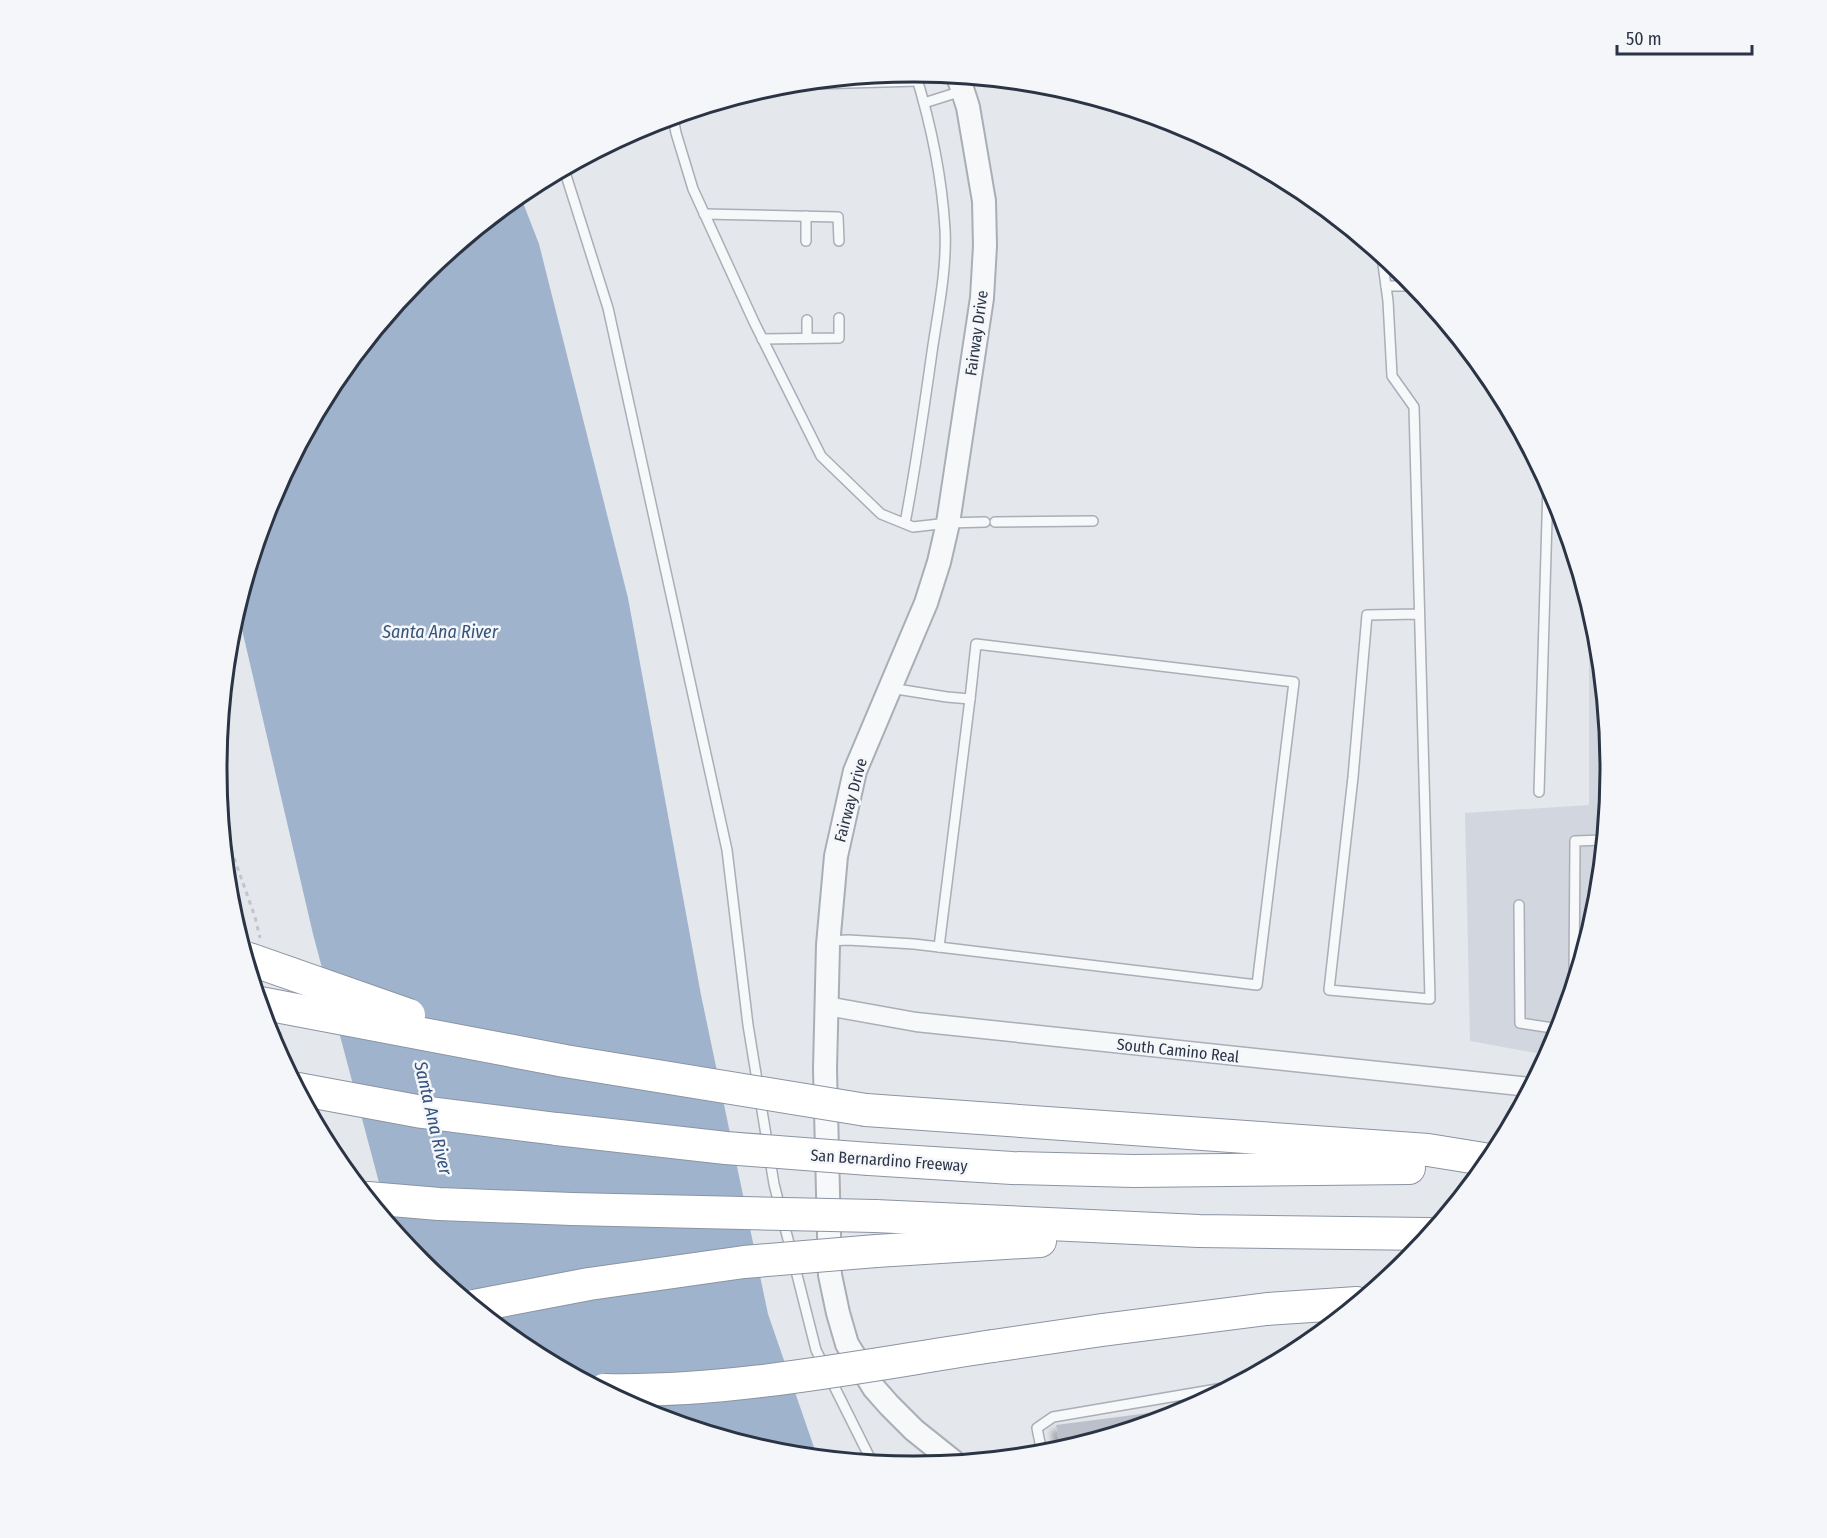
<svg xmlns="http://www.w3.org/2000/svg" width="1827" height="1538" viewBox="0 0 1827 1538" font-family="'Fira Sans Condensed',sans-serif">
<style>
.built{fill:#d2d6de}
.water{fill:#9fb4cc}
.building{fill:#bbc0ca;filter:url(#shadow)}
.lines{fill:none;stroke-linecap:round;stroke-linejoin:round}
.service-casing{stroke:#a9aeb7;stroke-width:12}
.minor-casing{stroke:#a9aeb7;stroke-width:21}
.tertiary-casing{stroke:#a9aeb7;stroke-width:26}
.motorway-casing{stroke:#8b94a3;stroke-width:34}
.path{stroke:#c2c5cb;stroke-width:3;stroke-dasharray:4.5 4.5;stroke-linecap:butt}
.service{stroke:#f7f8fa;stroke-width:9}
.minor{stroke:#f7f8fa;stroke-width:18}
.tertiary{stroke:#f7f8fa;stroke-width:22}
.motorway{stroke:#fff;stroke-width:32}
.motorway-bridge-casing{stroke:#8b94a3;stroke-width:34;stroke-linecap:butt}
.motorway-bridge{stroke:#fff;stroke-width:32}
.labels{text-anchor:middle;stroke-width:5;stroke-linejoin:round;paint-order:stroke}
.street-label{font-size:16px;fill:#2b3445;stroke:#f4f6f9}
.water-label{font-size:18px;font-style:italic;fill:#34527a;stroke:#f4f6f9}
.rim{fill:none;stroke:#2b3445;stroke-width:3}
</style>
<defs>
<filter id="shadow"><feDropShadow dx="-5.5" dy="5.5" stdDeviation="3" flood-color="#0004"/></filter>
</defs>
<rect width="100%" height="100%" fill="#e4e7ec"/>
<path class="built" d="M 1589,606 L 1597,633 L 1610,769 L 1597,905 L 1557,1036 L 1547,1055 L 1470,1041 L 1465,813 L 1589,805 Z"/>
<path class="water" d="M 520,195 L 539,244 L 628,598 L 701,995 L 768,1314 L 817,1456 L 777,1453 L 646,1413 L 526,1348 L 420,1262 L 390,1224 L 313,934 L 237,608 L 270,502 L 334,381 L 421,276 Z"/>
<path class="building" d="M 1188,1408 L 1180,1413 L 1060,1449 L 1056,1425 Z"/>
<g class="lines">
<g class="service-casing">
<g id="service">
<path d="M 780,85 L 918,81"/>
<path d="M 924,103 L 962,91"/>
<path d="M 673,117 L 676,133 L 693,189 L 754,322 L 821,456 L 881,514 L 913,527 L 948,523 L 985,522"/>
<path d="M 564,169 L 608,308 L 727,850 L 748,1025 L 774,1184 L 816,1350 L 872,1462"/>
<path d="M 704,214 L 838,217 L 839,241"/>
<path d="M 806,216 L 806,241"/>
<path d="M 1382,257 L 1388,301 L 1392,376 L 1414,407 L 1430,999 L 1329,990 L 1353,777 L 1367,615 L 1418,614"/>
<path d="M 1386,286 L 1414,286"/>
<path d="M 807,320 L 807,338"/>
<path d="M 762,339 L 839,338 L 839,318"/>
<path d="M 995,522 L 1093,521"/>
<path d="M 905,523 C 916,466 924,409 932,352 C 938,311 947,270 945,229 C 942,178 930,121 915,72"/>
<path d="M 1539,792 L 1548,485"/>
<path d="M 1519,905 L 1520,1023 L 1559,1029"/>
<path d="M 830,941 L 848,940 L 914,944 L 1257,985 L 1294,682 L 976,644 L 970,699 L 947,697 L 890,688"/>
<path d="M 939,947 L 970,699"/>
<path d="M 1574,981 L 1575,841 L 1604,840"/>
<path d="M 1042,1453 L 1037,1428 L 1053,1417 L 1229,1387"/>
</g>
</g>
<g class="minor-casing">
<path id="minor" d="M 827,1006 L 916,1022 L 1530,1087"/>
</g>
<g class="tertiary-casing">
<path id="tertiary" d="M 954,1462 L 914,1430 L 889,1405 L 874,1388 L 847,1344 L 838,1313 L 830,1275 L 825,1069 L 828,945 L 836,856 L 855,771 L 926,603 L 939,562 L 948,523 L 982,298 L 985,246 L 984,201 L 968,107 L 958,76"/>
</g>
<g class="motorway-casing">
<g id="motorway">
<path d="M 298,1089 L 422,1112 L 557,1129"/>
<path d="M 866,1110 L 1428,1150 L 1490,1160"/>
<path d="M 869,1159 L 1012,1168 L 1134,1171 L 1409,1168"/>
<path d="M 368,1198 L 439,1204 L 572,1209"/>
<path d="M 875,1216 L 1199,1231 L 1429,1234"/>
<path d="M 876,1251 L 1040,1241"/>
<path d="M 993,1346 L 1102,1330 L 1267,1309 L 1357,1303"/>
</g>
</g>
<g class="path">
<path d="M 222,824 L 255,917 L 260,938"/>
<path d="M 280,1032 L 288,1067"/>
</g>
<use href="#service" class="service"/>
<use href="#minor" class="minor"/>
<use href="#tertiary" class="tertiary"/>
<use href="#motorway" class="motorway"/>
<g class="motorway-bridge-casing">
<g id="motorway-bridge">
<path d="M 246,958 L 409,1015"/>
<path d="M 260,1003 L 565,1061 L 866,1110"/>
<path d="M 557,1129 L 726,1148 L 869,1159"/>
<path d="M 572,1209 L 875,1216"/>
<path d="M 474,1306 L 589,1284 L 744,1262 L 876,1251"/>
<path d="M 604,1390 C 732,1393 866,1365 993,1346"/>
</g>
</g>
<use href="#motorway-bridge" class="motorway-bridge"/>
</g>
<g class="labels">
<g class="street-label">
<text transform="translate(976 333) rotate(-82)" y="6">Fairway Drive</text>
<text transform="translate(850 800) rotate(-75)" y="6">Fairway Drive</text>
<text transform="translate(1178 1050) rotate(6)" y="6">South Camino Real</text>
<text transform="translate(889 1160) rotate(4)" y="6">San Bernardino Freeway</text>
</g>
<g class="water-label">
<text x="440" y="638">Santa Ana River</text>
<text transform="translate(433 1118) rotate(77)" y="6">Santa Ana River</text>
</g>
</g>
<path d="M0 0H1827V1538H0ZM913 82H914A686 686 0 0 1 1600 768V770A686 686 0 0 1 914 1456H913A686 686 0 0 1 227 770V768A686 686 0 0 1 913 82Z" fill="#f4f6f9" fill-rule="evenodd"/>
<path class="rim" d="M913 82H914A686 686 0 0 1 1600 768V770A686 686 0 0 1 914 1456H913A686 686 0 0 1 227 770V768A686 686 0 0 1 913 82Z"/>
<path d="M1617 45v9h135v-9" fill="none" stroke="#2b3445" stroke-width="3"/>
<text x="1626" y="45" font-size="18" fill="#2b3445" stroke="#f4f6f9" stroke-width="4.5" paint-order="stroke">50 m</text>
</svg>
